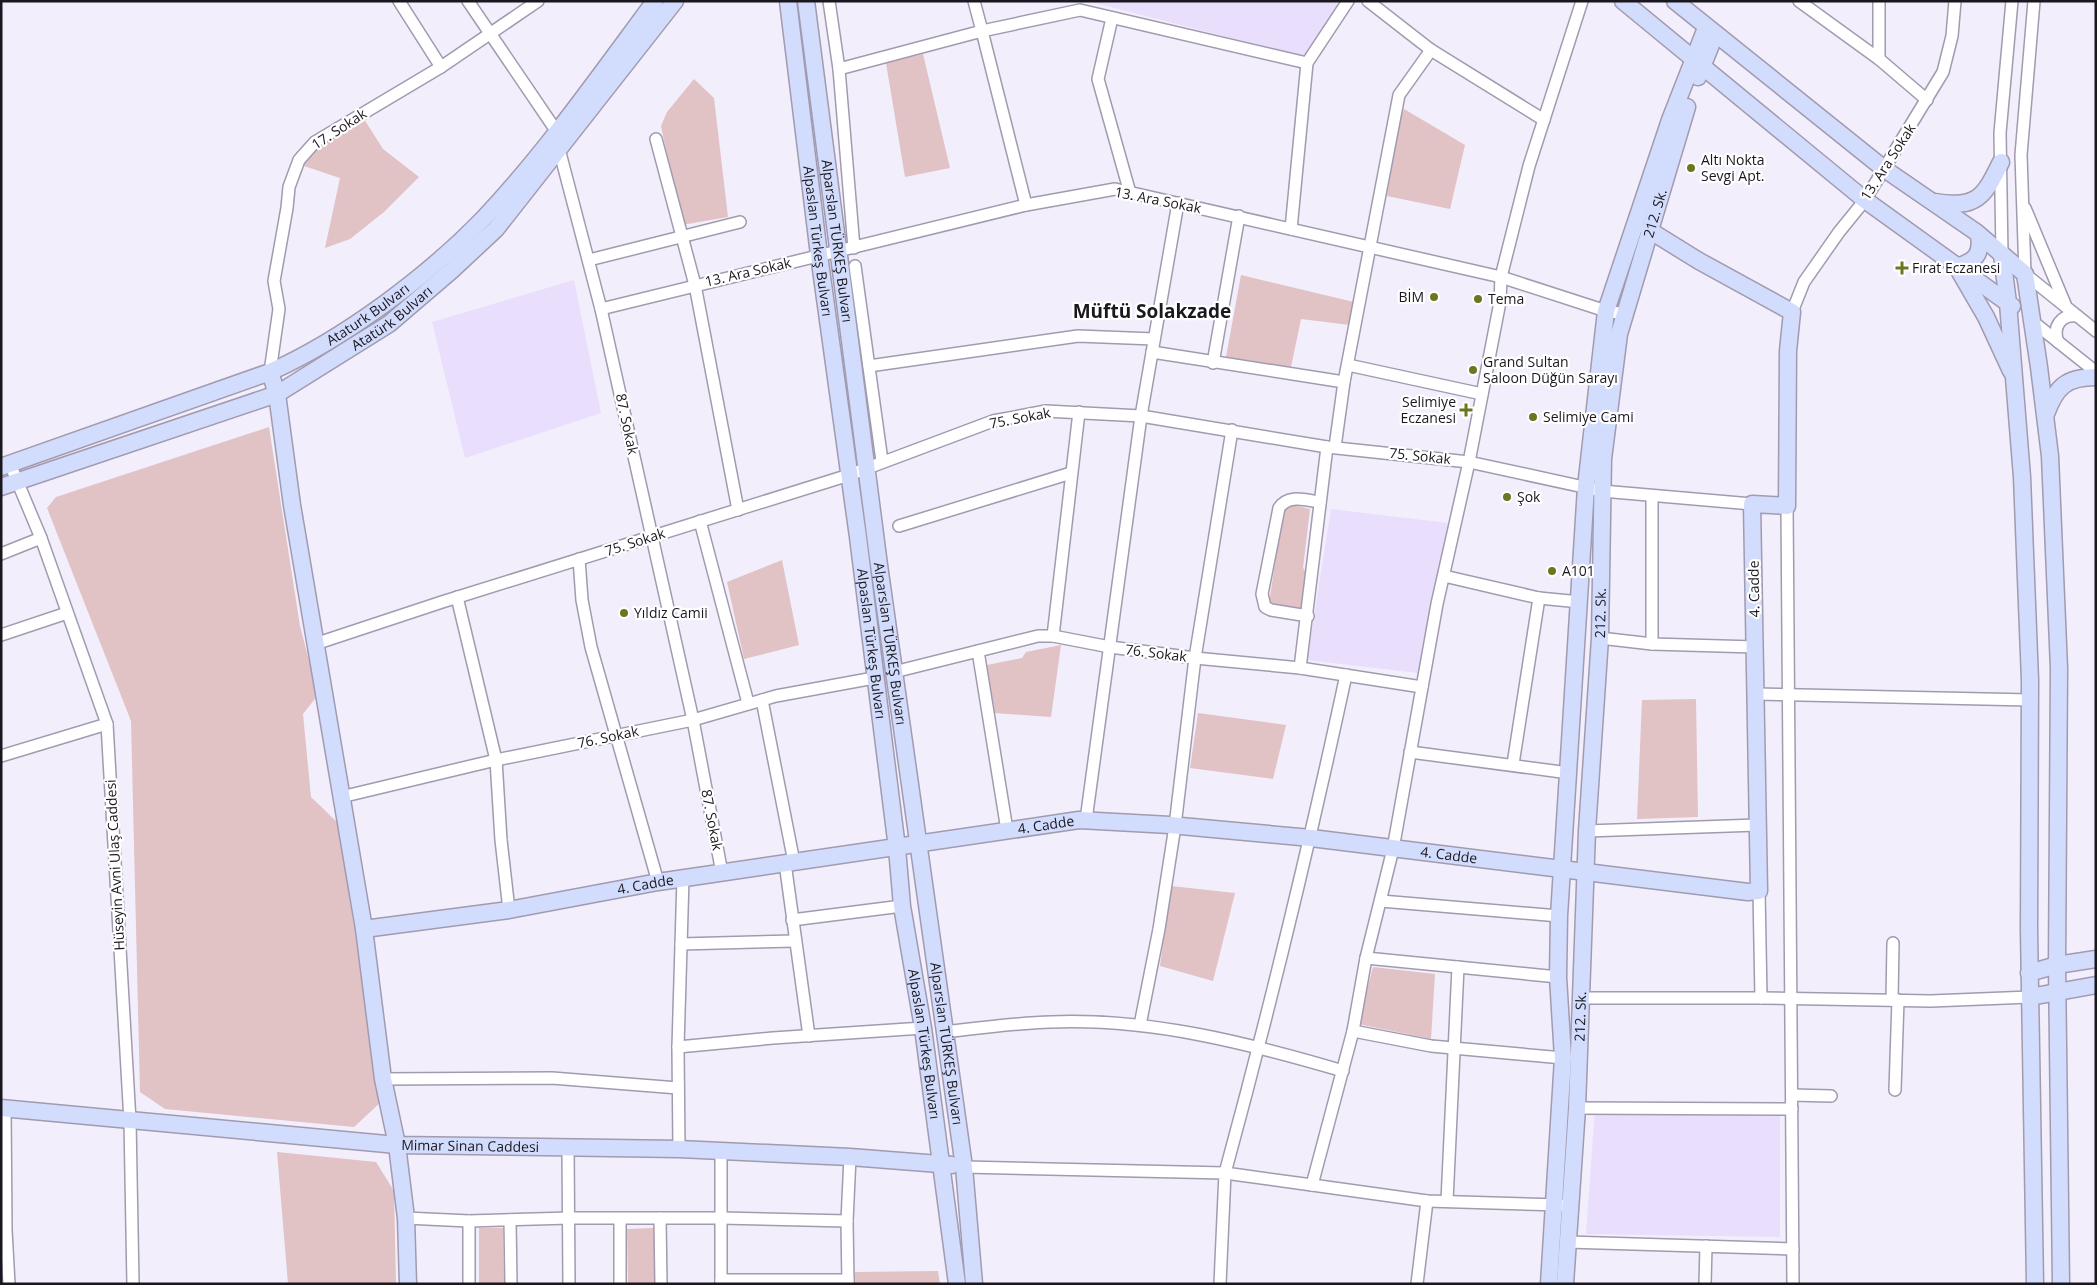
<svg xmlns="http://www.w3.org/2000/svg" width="2097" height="1285" viewBox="0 0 2097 1285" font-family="'Open Sans',sans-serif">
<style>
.built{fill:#e9defc}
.green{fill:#e1c2c5}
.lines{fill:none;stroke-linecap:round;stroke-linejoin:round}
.street-casing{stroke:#a29aaf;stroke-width:14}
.secondary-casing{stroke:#a29aaf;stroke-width:19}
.street{stroke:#fff;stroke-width:11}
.secondary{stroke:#d2dcfc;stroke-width:16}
.poi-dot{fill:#6c7620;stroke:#fff;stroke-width:2}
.labels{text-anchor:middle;stroke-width:4.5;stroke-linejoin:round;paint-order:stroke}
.street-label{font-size:14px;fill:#1b171f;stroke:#fff}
.poi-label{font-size:14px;fill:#1b171f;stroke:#fff;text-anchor:start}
.district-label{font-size:19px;font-weight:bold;fill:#1b171f;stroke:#fff}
</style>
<rect width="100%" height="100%" fill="#f3eefc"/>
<g class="built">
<path d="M 1087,1 L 1334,1 L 1339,5 L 1305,57 Z"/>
<path d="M 574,280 L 601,413 L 465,458 L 432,322 Z"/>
<path d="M 1331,509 L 1448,523 L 1418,673 L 1307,660 Z"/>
<path d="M 1595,1109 L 1780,1112 L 1780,1237 L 1586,1234 Z"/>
</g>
<g class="green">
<path d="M 923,54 L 950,168 L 905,177 L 886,63 Z"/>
<path d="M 694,79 L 714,98 L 728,217 L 682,225 L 661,126 L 667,112 Z"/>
<path d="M 1404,109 L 1465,145 L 1450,209 L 1387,196 L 1397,129 Z"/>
<path d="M 364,119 L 383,149 L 419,177 L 384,212 L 350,239 L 325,248 L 340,178 L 301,165 L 314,150 Z"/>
<path d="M 1241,275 L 1354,302 L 1350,325 L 1301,319 L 1291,367 L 1226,357 Z"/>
<path d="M 269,427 L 300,626 L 318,695 L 303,714 L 311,797 L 338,823 L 381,1102 L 354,1127 L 165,1109 L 140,1092 L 131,721 L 47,508 L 56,497 Z"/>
<path d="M 1293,505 L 1310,509 L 1303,568 L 1309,575 L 1304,610 L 1272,606 L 1269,603 L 1283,511 Z"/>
<path d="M 782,560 L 799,645 L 744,659 L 727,582 Z"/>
<path d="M 1061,645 L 1051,717 L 994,713 L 987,665 L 1022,658 L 1026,652 Z"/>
<path d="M 1696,699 L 1698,817 L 1637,819 L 1642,700 Z"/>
<path d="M 1198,713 L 1286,725 L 1273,779 L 1190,768 Z"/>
<path d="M 1171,886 L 1235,893 L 1213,981 L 1160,966 Z"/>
<path d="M 1373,967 L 1435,974 L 1431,1039 L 1358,1024 Z"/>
<path d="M 277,1152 L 376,1162 L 394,1191 L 396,1284 L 288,1284 Z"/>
<path d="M 479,1228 L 503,1228 L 504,1284 L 479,1284 Z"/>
<path d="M 654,1228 L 654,1284 L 628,1284 L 627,1229 Z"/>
<path d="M 938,1271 L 940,1284 L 855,1284 L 855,1272 Z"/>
</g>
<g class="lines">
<g class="street-casing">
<g id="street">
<path d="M 399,1 L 441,67"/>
<path d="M 468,1 L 557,132 L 559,149 L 601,309 L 693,720 L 722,873"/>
<path d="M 829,1 L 839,69 L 854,248"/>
<path d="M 1368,1 L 1431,50 L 1544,120"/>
<path d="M 1799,1 L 1879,59 L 1927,100"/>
<path d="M 2034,1 L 2021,155 L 2025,274 L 2096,331"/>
<path d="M 1112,18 L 1098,79 L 1130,193"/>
<path d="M 1879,59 L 1879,1"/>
<path d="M 839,69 L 982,31 L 974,1"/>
<path d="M 656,139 L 695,285 L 738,510"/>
<path d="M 1026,205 L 982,31 L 1080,10 L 1307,63"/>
<path d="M 2025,208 L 2065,304"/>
<path d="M 1291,229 L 1307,63 L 1348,1"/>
<path d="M 2002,255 L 2000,133 L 2012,1"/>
<path d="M 589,260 L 740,222"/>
<path d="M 855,266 L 882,461"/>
<path d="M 601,309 L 1026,205 L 1115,189 L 1501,277 L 1606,311 L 1625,314"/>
<path d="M 1792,312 L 1804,282 L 1839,232 L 1865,200 L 1943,72 L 1952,36 L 1955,1"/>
<path d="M 2032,321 L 2096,372"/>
<path d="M 2058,342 C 2052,327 2061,314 2077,316"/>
<path d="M 1152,352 L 1344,382"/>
<path d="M 1213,363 L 1239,216"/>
<path d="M 1348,365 L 1482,394"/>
<path d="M 869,366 L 1078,336 L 1154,339"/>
<path d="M 270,372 L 279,309 L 274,281 L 287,208 L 289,187 L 299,160 L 315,142 L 441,67 L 538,1"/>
<path d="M 1335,447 L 1344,382 L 1399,95 L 1431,50"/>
<path d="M 10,464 L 41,538 L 107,724 L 130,1121 L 133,1284"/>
<path d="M 1652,496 L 1652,644"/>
<path d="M 1787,506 L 1793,1284"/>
<path d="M 700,521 L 748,703"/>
<path d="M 899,526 L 1071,473"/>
<path d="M 1,554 L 41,538"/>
<path d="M 579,559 L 582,600 L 591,647 L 658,882"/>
<path d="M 1444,576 L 1539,598 L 1580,602"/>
<path d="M 457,597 L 496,760 L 501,840 L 509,910"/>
<path d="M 1308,616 L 1271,610 L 1265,607 L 1262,594 L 1279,508 C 1288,494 1305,500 1320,502"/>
<path d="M 1,635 L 67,613"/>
<path d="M 1053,636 L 1079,412"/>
<path d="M 1600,638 L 1652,644 L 1755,647"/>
<path d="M 315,644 L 442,602 L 849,475 L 993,421 L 1046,411 L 1141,416 L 1327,447 L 1469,462 L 1602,491 L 1752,504"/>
<path d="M 978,651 L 1007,830"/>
<path d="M 1300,668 L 1327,447"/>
<path d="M 894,672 L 1038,636 L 1053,636 L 1110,647 L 1195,658 L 1300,668 L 1422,687"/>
<path d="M 1346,675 C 1310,842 1270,1008 1225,1173 L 1312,1185 L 1353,1031 L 1366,958 L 1393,849 L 1437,604 L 1469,462 L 1500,302 L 1501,277 L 1529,166 L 1582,1"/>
<path d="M 1755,694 L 2030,700"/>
<path d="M 762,700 L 794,862"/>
<path d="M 1410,752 L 1569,773"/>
<path d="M 1,756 L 107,724"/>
<path d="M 1513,764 L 1539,598"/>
<path d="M 341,797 L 496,760 L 693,720 L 776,696 L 874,678"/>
<path d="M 1086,820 L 1141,416 L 1178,203"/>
<path d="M 1587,831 L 1757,825"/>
<path d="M 785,863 L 809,1036"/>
<path d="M 1381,901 L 1559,916"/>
<path d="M 792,920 L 902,906"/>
<path d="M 681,944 L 795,941"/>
<path d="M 1366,958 L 1558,977"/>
<path d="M 1580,998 L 1761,998 L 1759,891"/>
<path d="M 1761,998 L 1931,1001 L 2030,997"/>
<path d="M 1892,1000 L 1893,943"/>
<path d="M 1140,1025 L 1159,929 L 1175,826 L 1195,658 L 1232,430"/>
<path d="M 1353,1031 L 1431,1046 L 1563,1058"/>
<path d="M 944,1032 C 979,1028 1015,1023 1051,1022 C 1150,1018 1248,1043 1343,1071"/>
<path d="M 678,1047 L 773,1038 L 923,1028"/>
<path d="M 383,1079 L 552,1078 L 678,1088"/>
<path d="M 1895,1090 L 1898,1000"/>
<path d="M 1792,1095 L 1831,1096"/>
<path d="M 5,1108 L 6,1230 L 9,1284"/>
<path d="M 1577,1108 L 1792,1109"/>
<path d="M 568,1147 L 569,1284"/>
<path d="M 679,1149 L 678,1047 L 683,878"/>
<path d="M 964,1167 L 1225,1173 L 1220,1284"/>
<path d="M 1312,1185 L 1427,1201 L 1561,1205"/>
<path d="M 1447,1201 L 1458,967"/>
<path d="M 406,1218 L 469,1221 L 570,1218 L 721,1218 L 847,1221"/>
<path d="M 660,1218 L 661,1284"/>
<path d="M 620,1219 L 620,1284"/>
<path d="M 510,1220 L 511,1284"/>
<path d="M 469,1221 L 469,1284"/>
<path d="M 1568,1242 L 1793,1249"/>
<path d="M 721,1280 L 848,1280"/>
<path d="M 721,1284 L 721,1150"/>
<path d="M 848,1284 L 847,1221 L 850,1157"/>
<path d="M 1417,1284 L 1427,1201"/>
<path d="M 1705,1284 L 1706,1246"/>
</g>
</g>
<g class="secondary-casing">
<g id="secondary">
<path id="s1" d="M 788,1 L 819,255 L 858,537 L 897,848 L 902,906 L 923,1028 L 957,1284"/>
<path id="s2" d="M 806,1 L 879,565 L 964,1167 L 974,1284"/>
<path d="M 1623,1 L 1865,200 L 2008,303 L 2022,477 L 2030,680 L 2029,930 L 2035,1284"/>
<path d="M 1675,1 L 1883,168 L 1976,232 L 2025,274 L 2039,367 L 2050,456 L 2059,668 L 2057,965 L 2061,1284"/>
<path d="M 1698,77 L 1715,35"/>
<path d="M 1935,202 C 1977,209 1984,197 2001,162"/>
<path d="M 1979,235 C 1982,255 1975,261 1957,267 L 1986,317 L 2011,371"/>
<path d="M 2002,255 L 2008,303 L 2012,306"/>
<path d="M 270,372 L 277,394 L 292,505 L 364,929 L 383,1079 L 397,1145 L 406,1218 L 408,1284"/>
<path d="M 2046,414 C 2056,387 2066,377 2096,377"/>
<path id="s3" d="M 1,467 L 270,372 C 344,339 428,276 484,218 C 547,151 600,75 655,1"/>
<path id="s4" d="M 1,487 L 277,394 L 389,324 L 451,271 L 496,229 L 675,1"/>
<path id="s5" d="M 364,929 L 509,910 L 658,882 L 1079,820 L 1170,825 L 1311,838 L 1748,892 L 1759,891 L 1752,504 L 1787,506 L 1788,351 L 1792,312 L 1699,261 L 1649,230"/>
<path d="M 2029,973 L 2057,965 L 2096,959"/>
<path d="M 2030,997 L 2096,985"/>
<path id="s6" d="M 1,1108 L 397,1145 L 679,1149 L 850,1157 L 952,1165"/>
<path d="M 1549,1284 L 1563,1058 L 1558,977 L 1559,916 L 1586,487 L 1606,311 L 1670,120 L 1706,28"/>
<path id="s7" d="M 1565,1284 L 1577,1108 L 1587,831 L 1600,638 L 1603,459 L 1619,334 L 1687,107"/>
</g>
</g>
<use href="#street" class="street"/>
<use href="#secondary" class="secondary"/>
</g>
<g class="poi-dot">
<circle cx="1691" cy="168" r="5"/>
<path d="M1899.5 260.5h5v5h5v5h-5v5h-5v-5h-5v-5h5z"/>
<circle cx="1434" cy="297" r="5"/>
<circle cx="1478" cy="299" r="5"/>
<circle cx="1473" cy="370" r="5"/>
<path d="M1463.5 402.5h5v5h5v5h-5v5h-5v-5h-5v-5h5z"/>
<circle cx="1533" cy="417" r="5"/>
<circle cx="1507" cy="497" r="5"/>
<circle cx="1552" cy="571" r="5"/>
<circle cx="624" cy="613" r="5"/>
</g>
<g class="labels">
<g class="street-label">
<text transform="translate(339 129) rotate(-33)" y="5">17. Sokak</text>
<text transform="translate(1888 162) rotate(-57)" y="5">13. Ara Sokak</text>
<text transform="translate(1158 200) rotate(11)" y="5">13. Ara Sokak</text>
<text dy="5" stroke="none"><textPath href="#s7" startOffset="1078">212. Sk.</textPath></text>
<text dy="5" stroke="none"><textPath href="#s1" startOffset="242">Alpaslan Türkeş Bulvarı</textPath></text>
<text dy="5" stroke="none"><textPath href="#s2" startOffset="242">Alparslan TÜRKEŞ Bulvarı</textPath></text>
<text transform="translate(748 272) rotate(-13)" y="5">13. Ara Sokak</text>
<text dy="5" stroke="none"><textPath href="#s3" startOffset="399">Ataturk Bulvarı</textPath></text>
<text dy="5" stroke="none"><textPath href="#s4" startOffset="429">Atatürk Bulvarı</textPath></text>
<text transform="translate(1020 418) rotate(-11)" y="5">75. Sokak</text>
<text transform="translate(627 424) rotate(78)" y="5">87. Sokak</text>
<text transform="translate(1420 456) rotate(6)" y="5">75. Sokak</text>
<text transform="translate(635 542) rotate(-18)" y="5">75. Sokak</text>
<text transform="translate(1754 589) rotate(-91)" y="5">4. Cadde</text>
<text dy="5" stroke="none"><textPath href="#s7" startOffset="672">212. Sk.</textPath></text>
<text dy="5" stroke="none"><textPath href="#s1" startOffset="648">Alpaslan Türkeş Bulvarı</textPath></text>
<text dy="5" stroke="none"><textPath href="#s2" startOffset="648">Alparslan TÜRKEŞ Bulvarı</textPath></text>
<text transform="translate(1156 653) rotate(7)" y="5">76. Sokak</text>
<text transform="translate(608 737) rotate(-12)" y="5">76. Sokak</text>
<text transform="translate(712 820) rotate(79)" y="5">87. Sokak</text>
<text dy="5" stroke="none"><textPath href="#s5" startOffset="690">4. Cadde</textPath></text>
<text dy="5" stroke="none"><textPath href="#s5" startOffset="1095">4. Cadde</textPath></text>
<text transform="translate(115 865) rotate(-93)" y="5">Hüseyin Avni Ulaş Caddesi</text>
<text dy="5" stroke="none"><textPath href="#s5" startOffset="285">4. Cadde</textPath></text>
<text dy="5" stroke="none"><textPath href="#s7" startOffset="268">212. Sk.</textPath></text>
<text dy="5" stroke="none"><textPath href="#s1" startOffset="1052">Alpaslan Türkeş Bulvarı</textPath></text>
<text dy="5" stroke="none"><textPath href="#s2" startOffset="1052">Alparslan TÜRKEŞ Bulvarı</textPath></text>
<text dy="5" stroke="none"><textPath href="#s6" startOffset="471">Mimar Sinan Caddesi</textPath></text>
</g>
<g class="poi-label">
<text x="1701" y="165">Altı Nokta<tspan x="1701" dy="16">Sevgi Apt.</tspan></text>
<text x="1912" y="273">Fırat Eczanesi</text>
<text x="1424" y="302" text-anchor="end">BİM</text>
<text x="1488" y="304">Tema</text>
<text x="1483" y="367">Grand Sultan<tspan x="1483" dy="16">Saloon Düğün Sarayı</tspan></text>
<text x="1456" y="407" text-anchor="end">Selimiye<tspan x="1456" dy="16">Eczanesi</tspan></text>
<text x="1543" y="422">Selimiye Cami</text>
<text x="1517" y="502">Şok</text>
<text x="1562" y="576">A101</text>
<text x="634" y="618">Yıldız Camii</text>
</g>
<g class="district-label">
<text x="1152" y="318">Müftü Solakzade</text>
</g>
</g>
<rect width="2097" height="1285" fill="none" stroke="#1b171f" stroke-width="5"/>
</svg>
